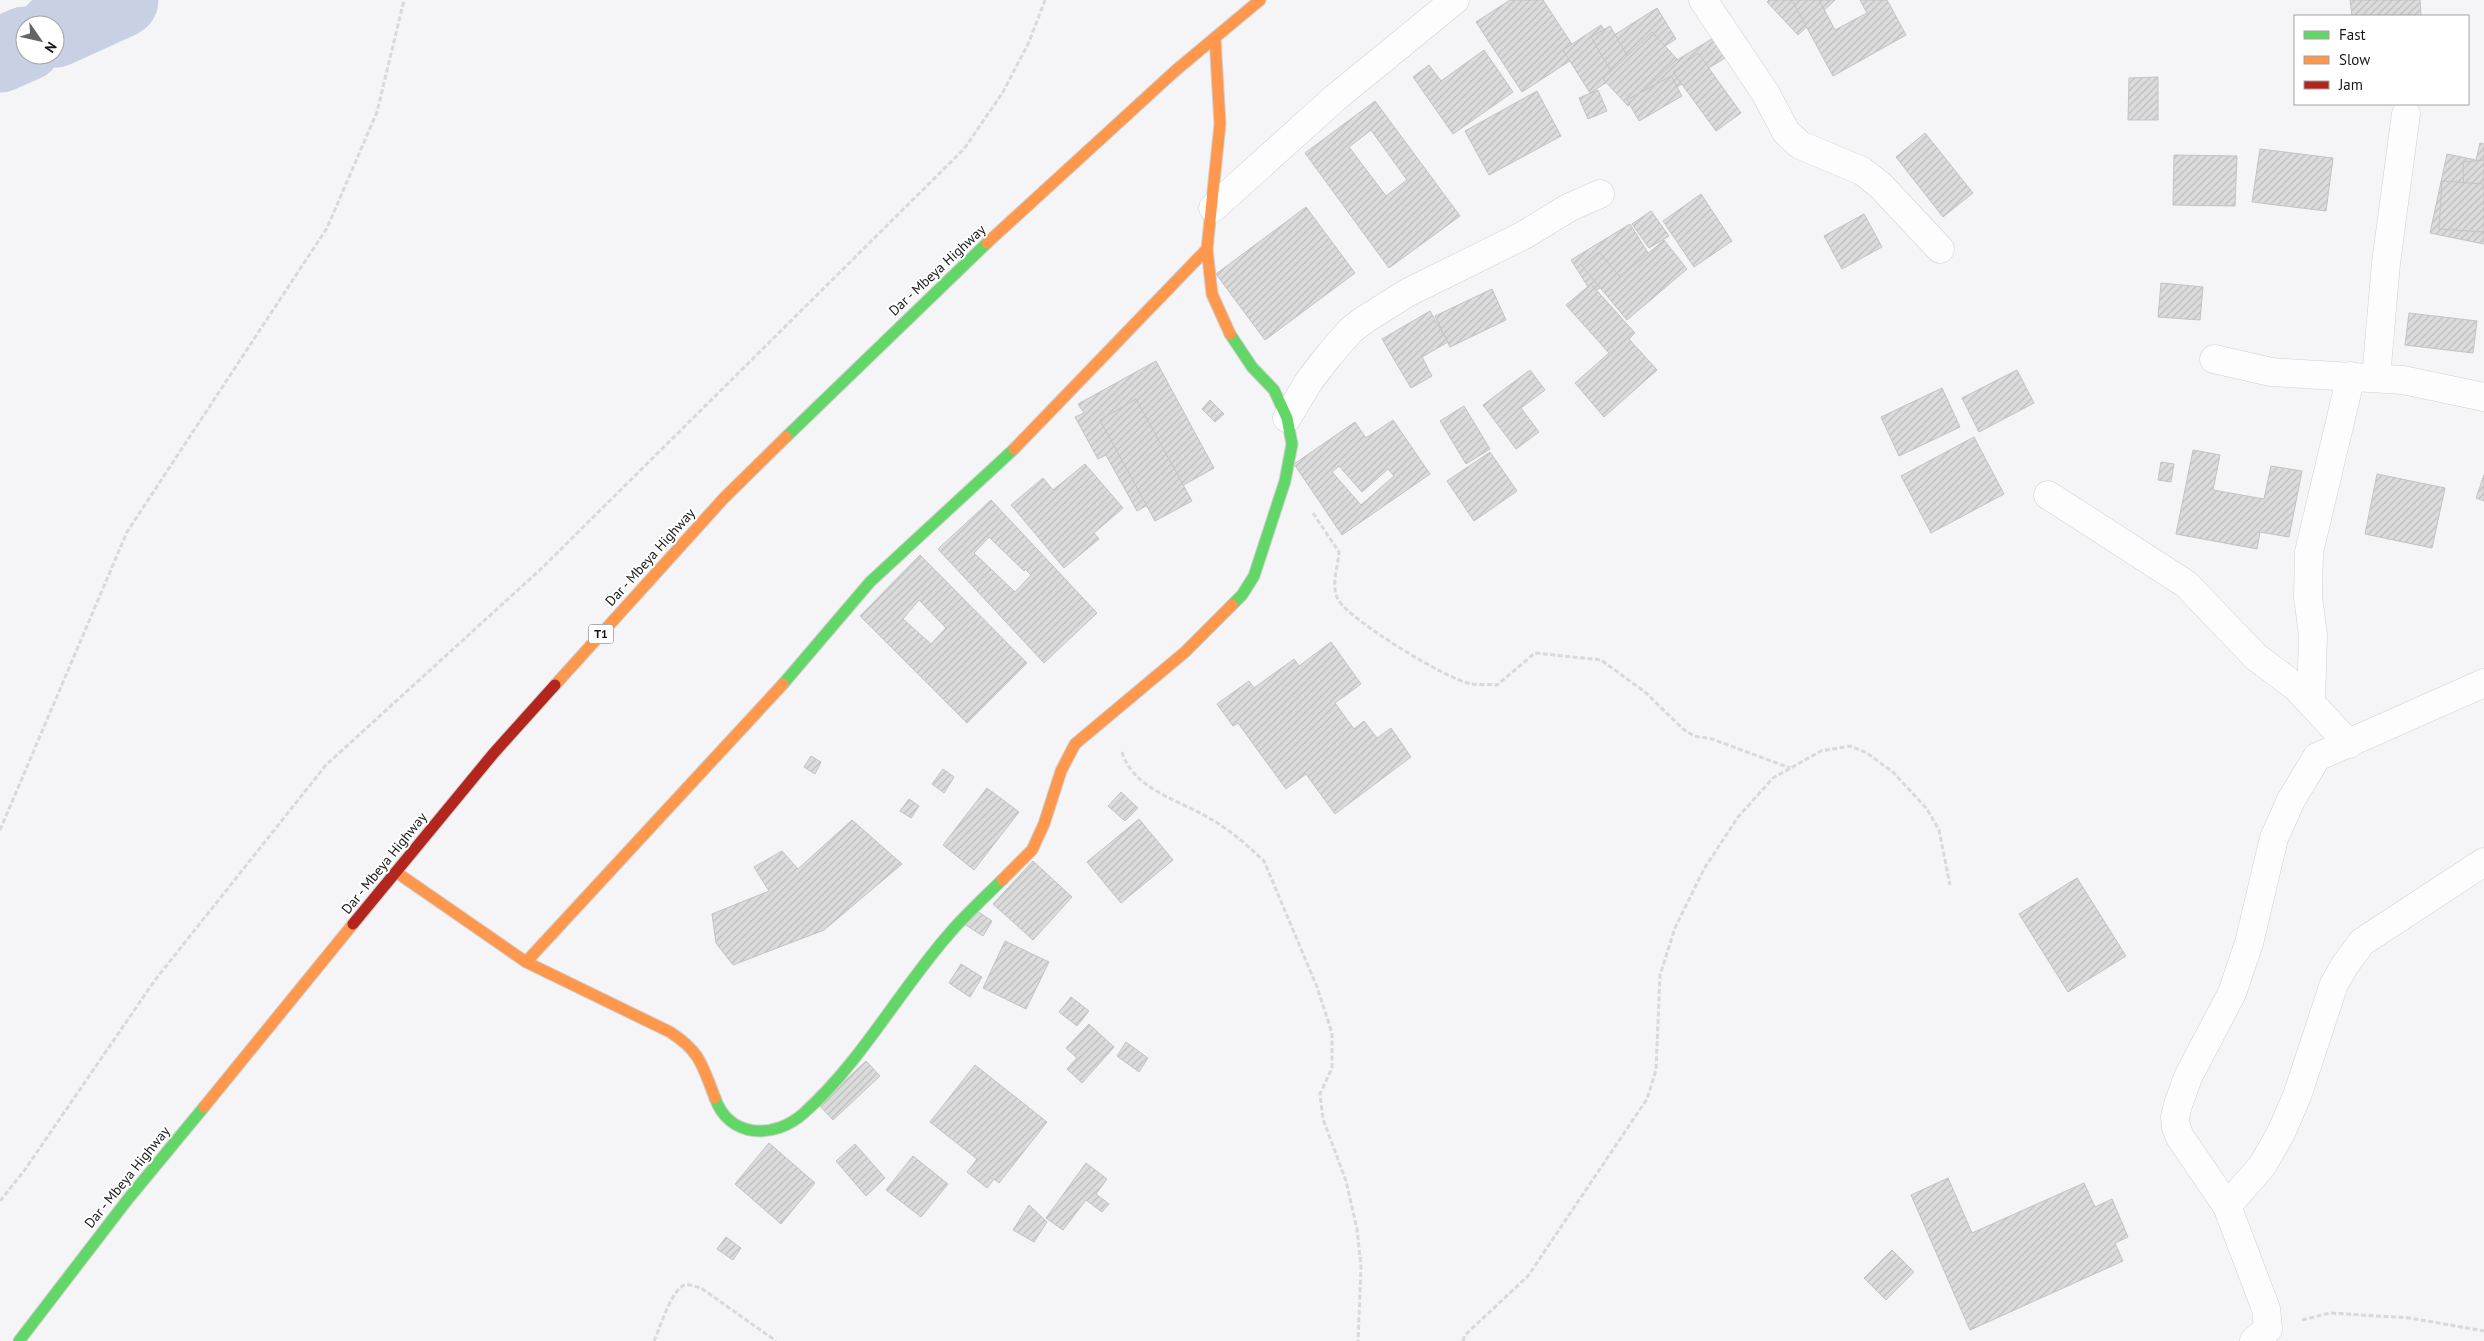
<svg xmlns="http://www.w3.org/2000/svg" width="2484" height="1341" viewBox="0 0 2484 1341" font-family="'PT Sans',sans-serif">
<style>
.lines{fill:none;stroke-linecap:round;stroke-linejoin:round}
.river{stroke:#c8d0e4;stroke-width:75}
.building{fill:url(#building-hatch);stroke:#c4c2c3;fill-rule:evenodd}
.street-casing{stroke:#d0d0d1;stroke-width:29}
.fast-casing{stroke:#d0d0d1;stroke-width:13}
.slow-casing{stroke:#d0d0d1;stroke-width:13}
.jam-casing{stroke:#d0d0d1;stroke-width:13}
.path{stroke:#d9d9da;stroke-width:3;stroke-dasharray:5 2.5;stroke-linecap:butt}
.street{stroke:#fefdfe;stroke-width:28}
.fast{stroke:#63d668;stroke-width:11}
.slow{stroke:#ff974d;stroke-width:11}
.jam{stroke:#b3261e;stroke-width:11}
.labels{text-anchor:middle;stroke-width:4;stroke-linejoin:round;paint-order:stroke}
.shield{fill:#fff;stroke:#5d5d5d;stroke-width:1}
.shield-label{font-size:12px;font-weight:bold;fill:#171718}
.street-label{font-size:14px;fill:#171718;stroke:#fff}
</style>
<defs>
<pattern id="building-hatch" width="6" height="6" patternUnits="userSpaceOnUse" patternTransform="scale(1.25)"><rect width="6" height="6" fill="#dddcdd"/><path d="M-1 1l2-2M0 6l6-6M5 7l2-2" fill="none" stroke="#bdbcbd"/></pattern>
</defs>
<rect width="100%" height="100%" fill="#f5f4f6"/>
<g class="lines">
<g class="river">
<path d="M 55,30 L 121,0"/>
<path d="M 0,55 L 25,44"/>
</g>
</g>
<g class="building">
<path d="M 1510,0 L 1543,0 L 1579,55 L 1522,92 L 1476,22 Z"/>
<path d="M 1769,0 L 1835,0 L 1798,35 L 1767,2 Z"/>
<path d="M 1792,0 L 1819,0 L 1835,30 L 1867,13 L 1860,0 L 1887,0 L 1906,35 L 1833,76 Z"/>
<path d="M 2350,0 L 2420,0 L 2421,16 L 2352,16 Z"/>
<path d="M 1657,8 L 1676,39 L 1619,75 L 1600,44 Z"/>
<path d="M 1601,25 L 1629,68 L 1590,93 L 1563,50 Z"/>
<path d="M 1610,26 L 1642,81 L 1720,34 L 1732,54 L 1635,112 L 1591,37 Z"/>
<path d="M 1652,32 L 1677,59 L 1628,106 L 1603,79 Z"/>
<path d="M 1484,50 L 1513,92 L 1453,134 L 1413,77 L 1429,65 L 1441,81 Z"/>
<path d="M 1698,53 L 1741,113 L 1716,131 L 1673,72 Z"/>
<path d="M 1671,76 L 1682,96 L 1639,121 L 1627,100 Z"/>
<path d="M 2158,77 L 2158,120 L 2128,120 L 2129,78 Z"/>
<path d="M 1598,90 L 1607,111 L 1588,119 L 1579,98 Z"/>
<path d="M 1537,91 L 1561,136 L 1489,175 L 1465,131 Z"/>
<path d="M 1375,101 L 1460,216 L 1389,268 L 1305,153 ZM 1371,130 L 1407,180 L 1386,196 L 1349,147 Z"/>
<path d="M 1925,133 L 1973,193 L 1943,217 L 1896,157 Z"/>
<path d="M 2480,143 L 2484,144 L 2484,244 L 2430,233 L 2447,154 L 2476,160 Z"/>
<path d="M 2260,149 L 2333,158 L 2326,211 L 2252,202 Z"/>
<path d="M 2174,155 L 2237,156 L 2235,206 L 2173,205 Z"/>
<path d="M 2484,160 L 2484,189 L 2464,191 L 2463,162 Z"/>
<path d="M 2442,181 L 2484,184 L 2484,232 L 2439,229 Z"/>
<path d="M 1701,194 L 1732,241 L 1694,267 L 1663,221 Z"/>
<path d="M 1306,207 L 1355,273 L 1265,340 L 1216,274 Z"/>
<path d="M 1651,211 L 1669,236 L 1649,248 L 1632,224 Z"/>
<path d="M 1864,214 L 1882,247 L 1842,269 L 1824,236 Z"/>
<path d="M 1630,224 L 1650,256 L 1592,293 L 1571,260 Z"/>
<path d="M 1664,240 L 1687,269 L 1627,320 L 1582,266 L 1599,252 L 1620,277 Z"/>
<path d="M 2161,283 L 2203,287 L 2200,320 L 2158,317 Z"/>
<path d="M 1591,284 L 1635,333 L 1629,339 L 1657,370 L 1604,417 L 1575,383 L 1609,353 L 1566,305 Z"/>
<path d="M 1492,289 L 1506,320 L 1450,347 L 1435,316 Z"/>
<path d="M 1430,311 L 1448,342 L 1422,357 L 1432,376 L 1411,388 L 1382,339 Z"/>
<path d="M 2409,313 L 2477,321 L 2473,353 L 2405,345 Z"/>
<path d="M 1156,361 L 1214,468 L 1180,487 L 1174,477 L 1170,479 L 1146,436 L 1140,439 L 1169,493 L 1137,511 L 1106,455 L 1098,459 L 1075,417 L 1084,413 L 1078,404 Z"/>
<path d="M 1530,370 L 1545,390 L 1521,408 L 1539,432 L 1516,449 L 1483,405 Z"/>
<path d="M 2017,370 L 2034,403 L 1979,432 L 1962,398 Z"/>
<path d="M 1942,388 L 1960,427 L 1899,456 L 1881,417 Z"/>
<path d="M 1136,399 L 1192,501 L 1155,521 L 1100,420 Z"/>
<path d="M 1210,400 L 1224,414 L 1215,422 L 1202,409 Z"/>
<path d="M 1464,406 L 1490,449 L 1466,464 L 1440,421 Z"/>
<path d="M 1393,420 L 1430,474 L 1342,535 L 1294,464 L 1355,422 L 1366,438 ZM 1339,466 L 1362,492 L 1388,469 L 1394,476 L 1361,505 L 1332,472 Z"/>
<path d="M 1974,437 L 2004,494 L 1931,533 L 1901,476 Z"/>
<path d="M 2193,450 L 2220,455 L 2213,490 L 2264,499 L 2271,466 L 2302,471 L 2289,537 L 2260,532 L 2257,549 L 2176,534 Z"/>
<path d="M 1490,452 L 1517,491 L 1474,521 L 1447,481 Z"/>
<path d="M 2161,462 L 2174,464 L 2171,482 L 2158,480 Z"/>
<path d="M 1085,464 L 1123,508 L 1094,533 L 1099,539 L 1064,568 L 1011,505 L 1043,478 L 1053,490 Z"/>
<path d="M 2377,474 L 2445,488 L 2432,548 L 2365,534 Z"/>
<path d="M 2484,475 L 2484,501 L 2476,498 Z"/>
<path d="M 991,500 L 1097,613 L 1044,663 L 938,549 ZM 989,537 L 1024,571 L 1025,569 L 1031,575 L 1015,592 L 974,553 Z"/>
<path d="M 920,555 L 1027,663 L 967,723 L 860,616 ZM 919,600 L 946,628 L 931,644 L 903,619 Z"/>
<path d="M 1331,642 L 1361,684 L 1335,703 L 1354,729 L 1364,721 L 1377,738 L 1391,728 L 1411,757 L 1335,814 L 1306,774 L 1286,789 L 1238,723 L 1233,726 L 1217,704 L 1249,681 L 1254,688 L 1294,659 L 1299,666 Z"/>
<path d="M 811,756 L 821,762 L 815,774 L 804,767 Z"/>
<path d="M 943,769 L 954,777 L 944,793 L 932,784 Z"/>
<path d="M 987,788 L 1019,812 L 974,870 L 943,845 Z"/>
<path d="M 1121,792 L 1138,808 L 1125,821 L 1108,806 Z"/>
<path d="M 909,799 L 919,806 L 911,818 L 900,811 Z"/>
<path d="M 1139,819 L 1173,860 L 1121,903 L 1087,862 Z"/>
<path d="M 852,820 L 902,864 L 824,930 L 733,965 L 716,943 L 712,914 L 769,891 L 754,867 L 782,851 L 798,869 Z"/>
<path d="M 1033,861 L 1072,897 L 1033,940 L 993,904 Z"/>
<path d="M 2077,878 L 2126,956 L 2068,992 L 2019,914 Z"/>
<path d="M 974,909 L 992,921 L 983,936 L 964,924 Z"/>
<path d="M 1005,941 L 1049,962 L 1026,1009 L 983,988 Z"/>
<path d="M 961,964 L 982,977 L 970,997 L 949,983 Z"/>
<path d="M 1071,997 L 1089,1011 L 1077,1026 L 1059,1012 Z"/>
<path d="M 1089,1024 L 1114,1047 L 1082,1083 L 1067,1069 L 1077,1058 L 1066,1048 Z"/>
<path d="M 1126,1042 L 1148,1058 L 1139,1072 L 1117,1056 Z"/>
<path d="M 866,1061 L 880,1076 L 833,1120 L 819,1105 Z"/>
<path d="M 975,1065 L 1047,1122 L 999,1183 L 994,1179 L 987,1188 L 967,1172 L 977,1159 L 930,1122 Z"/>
<path d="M 769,1143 L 815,1183 L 781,1224 L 735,1184 Z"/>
<path d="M 855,1144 L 885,1178 L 866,1196 L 836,1161 Z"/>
<path d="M 913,1156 L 948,1184 L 921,1217 L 886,1190 Z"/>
<path d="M 1086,1163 L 1107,1179 L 1096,1194 L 1109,1204 L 1102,1212 L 1086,1200 L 1063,1230 L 1046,1218 Z"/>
<path d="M 1948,1178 L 1972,1233 L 2084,1183 L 2095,1207 L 2112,1199 L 2128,1237 L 2115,1243 L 2123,1261 L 1970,1330 L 1911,1195 Z"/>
<path d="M 1029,1205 L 1047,1222 L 1034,1242 L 1013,1230 Z"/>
<path d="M 726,1237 L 741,1248 L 733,1260 L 717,1249 Z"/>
<path d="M 1892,1250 L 1914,1272 L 1886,1300 L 1864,1278 Z"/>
</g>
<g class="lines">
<g class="street-casing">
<g id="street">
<path d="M 1703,0 L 1766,94 L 1786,132 L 1800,145 L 1862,171 L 1880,185 L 1940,249"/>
<path d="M 1213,208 L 1335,98 L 1455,0"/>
<path d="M 2214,359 L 2271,372 L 2403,380 L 2484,397"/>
<path d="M 2376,378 L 2386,263 L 2406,114"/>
<path d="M 1287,418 L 1309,381 L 1330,354 L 1350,331 L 1364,320 L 1407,293 L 1524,235 L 1570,207 L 1600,194"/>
<path d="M 2048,495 L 2186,584 L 2256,657 L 2296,687 L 2349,744"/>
<path d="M 2311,703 L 2313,635 L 2308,597 L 2309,552 L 2351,376"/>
<path d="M 2227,1206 L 2262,1166 L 2281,1133 L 2297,1096 L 2334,984 L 2345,965 L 2362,942 L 2484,862"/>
<path d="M 2254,1341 L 2268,1329 L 2266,1309 L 2227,1206 L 2180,1137 L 2176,1127 L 2175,1117 L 2178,1105 L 2188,1077 L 2232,993 L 2249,943 L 2274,838 L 2291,800 L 2317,757 L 2484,683"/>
</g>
</g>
<g class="fast-casing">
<g id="fast">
<path d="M 1230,334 L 1252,367 L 1274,390 L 1287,418 L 1292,444 L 1285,481 L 1254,576 L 1242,595 L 1232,605"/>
<path d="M 786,437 L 987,243"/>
<path d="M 783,684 L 870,582 L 1014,449"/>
<path d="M 715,1098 C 729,1138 774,1140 804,1113 C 861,1062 899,991 949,934 C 965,915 984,898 1002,880"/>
<path d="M 19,1341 L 128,1199 L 204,1107"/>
</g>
</g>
<g class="slow-casing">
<g id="slow">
<path d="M 1215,38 L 1220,124 L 1207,249 L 1212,294 L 1230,334"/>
<path d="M 987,243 L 1175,71 L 1260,0"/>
<path d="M 1014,449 L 1207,249"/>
<path d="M 555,685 L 724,498 L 786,437"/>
<path d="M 396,872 L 526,962 L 670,1032 C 701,1052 702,1065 715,1098"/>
<path d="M 1002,880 L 1032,850 L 1044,824 L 1061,771 L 1075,744 L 1185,652 L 1232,605"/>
<path d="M 526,962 L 783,684"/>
<path d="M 204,1107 L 353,924"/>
</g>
</g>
<g class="jam-casing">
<path id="jam" d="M 353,924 L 493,754 L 555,685"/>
</g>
<g class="path">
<path d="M 1313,513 L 1339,552 C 1338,567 1330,587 1339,601 C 1353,622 1446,679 1471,684 C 1479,685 1489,684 1497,685 L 1535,653 L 1601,660 L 1645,692 L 1683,729 L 1694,736 L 1712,739 L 1790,768"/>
<path d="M 1122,752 C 1133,789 1179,800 1209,818 C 1229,829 1247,845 1264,861 L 1317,987 L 1332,1033 L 1332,1068 L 1320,1094 L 1323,1119 L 1346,1181 L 1357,1229 L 1361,1267 L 1358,1341"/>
<path d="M 0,830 L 127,532 L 327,228 L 377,112 L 404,0"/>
<path d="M 0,1201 L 24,1171 L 155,980 L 326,765 L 542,568 L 964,149 L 1003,92 L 1029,42 L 1045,0"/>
<path d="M 2302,1320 L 2330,1313 L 2410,1318 L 2484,1331"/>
<path d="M 654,1341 C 660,1328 672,1288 685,1285 C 690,1284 696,1287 701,1288 L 776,1341"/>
<path d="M 1463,1341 L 1465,1335 L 1528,1276 L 1647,1099 L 1656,1070 L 1660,975 L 1675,928 L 1704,869 L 1738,817 L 1773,778 L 1821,751 L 1850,746 L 1867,753 L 1894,773 L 1927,809 L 1939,830 L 1950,885"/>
</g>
<use href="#street" class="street"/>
<use href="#fast" class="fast"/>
<use href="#slow" class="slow"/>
<use href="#jam" class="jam"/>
</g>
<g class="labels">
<rect class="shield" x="588.5" y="624.5" width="25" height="19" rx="4"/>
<g class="shield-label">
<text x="601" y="638">T1</text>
</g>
<g class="street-label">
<text transform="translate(937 270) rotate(-43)" y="5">Dar - Mbeya Highway</text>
<text transform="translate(650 557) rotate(-48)" y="5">Dar - Mbeya Highway</text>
<text transform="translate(384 863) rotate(-51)" y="5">Dar - Mbeya Highway</text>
<text transform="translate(127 1177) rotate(-51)" y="5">Dar - Mbeya Highway</text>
</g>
</g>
<rect x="2294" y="15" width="175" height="90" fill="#ffffff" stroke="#a2a2a3"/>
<rect x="2304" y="31" width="25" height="8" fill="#63d668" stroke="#a2a2a3"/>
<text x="2339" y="40" font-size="15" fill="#171718">Fast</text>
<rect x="2304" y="56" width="25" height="8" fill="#ff974d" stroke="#a2a2a3"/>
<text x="2339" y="65" font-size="15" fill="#171718">Slow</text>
<rect x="2304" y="81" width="25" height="8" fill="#b3261e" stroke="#a2a2a3"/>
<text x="2339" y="90" font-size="15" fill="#171718">Jam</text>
<g transform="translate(40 40) rotate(124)"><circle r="24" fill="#ffffff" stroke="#a2a2a3"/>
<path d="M0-4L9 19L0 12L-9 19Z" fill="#656466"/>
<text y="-8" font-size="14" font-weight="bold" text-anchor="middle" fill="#171718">N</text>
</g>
</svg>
